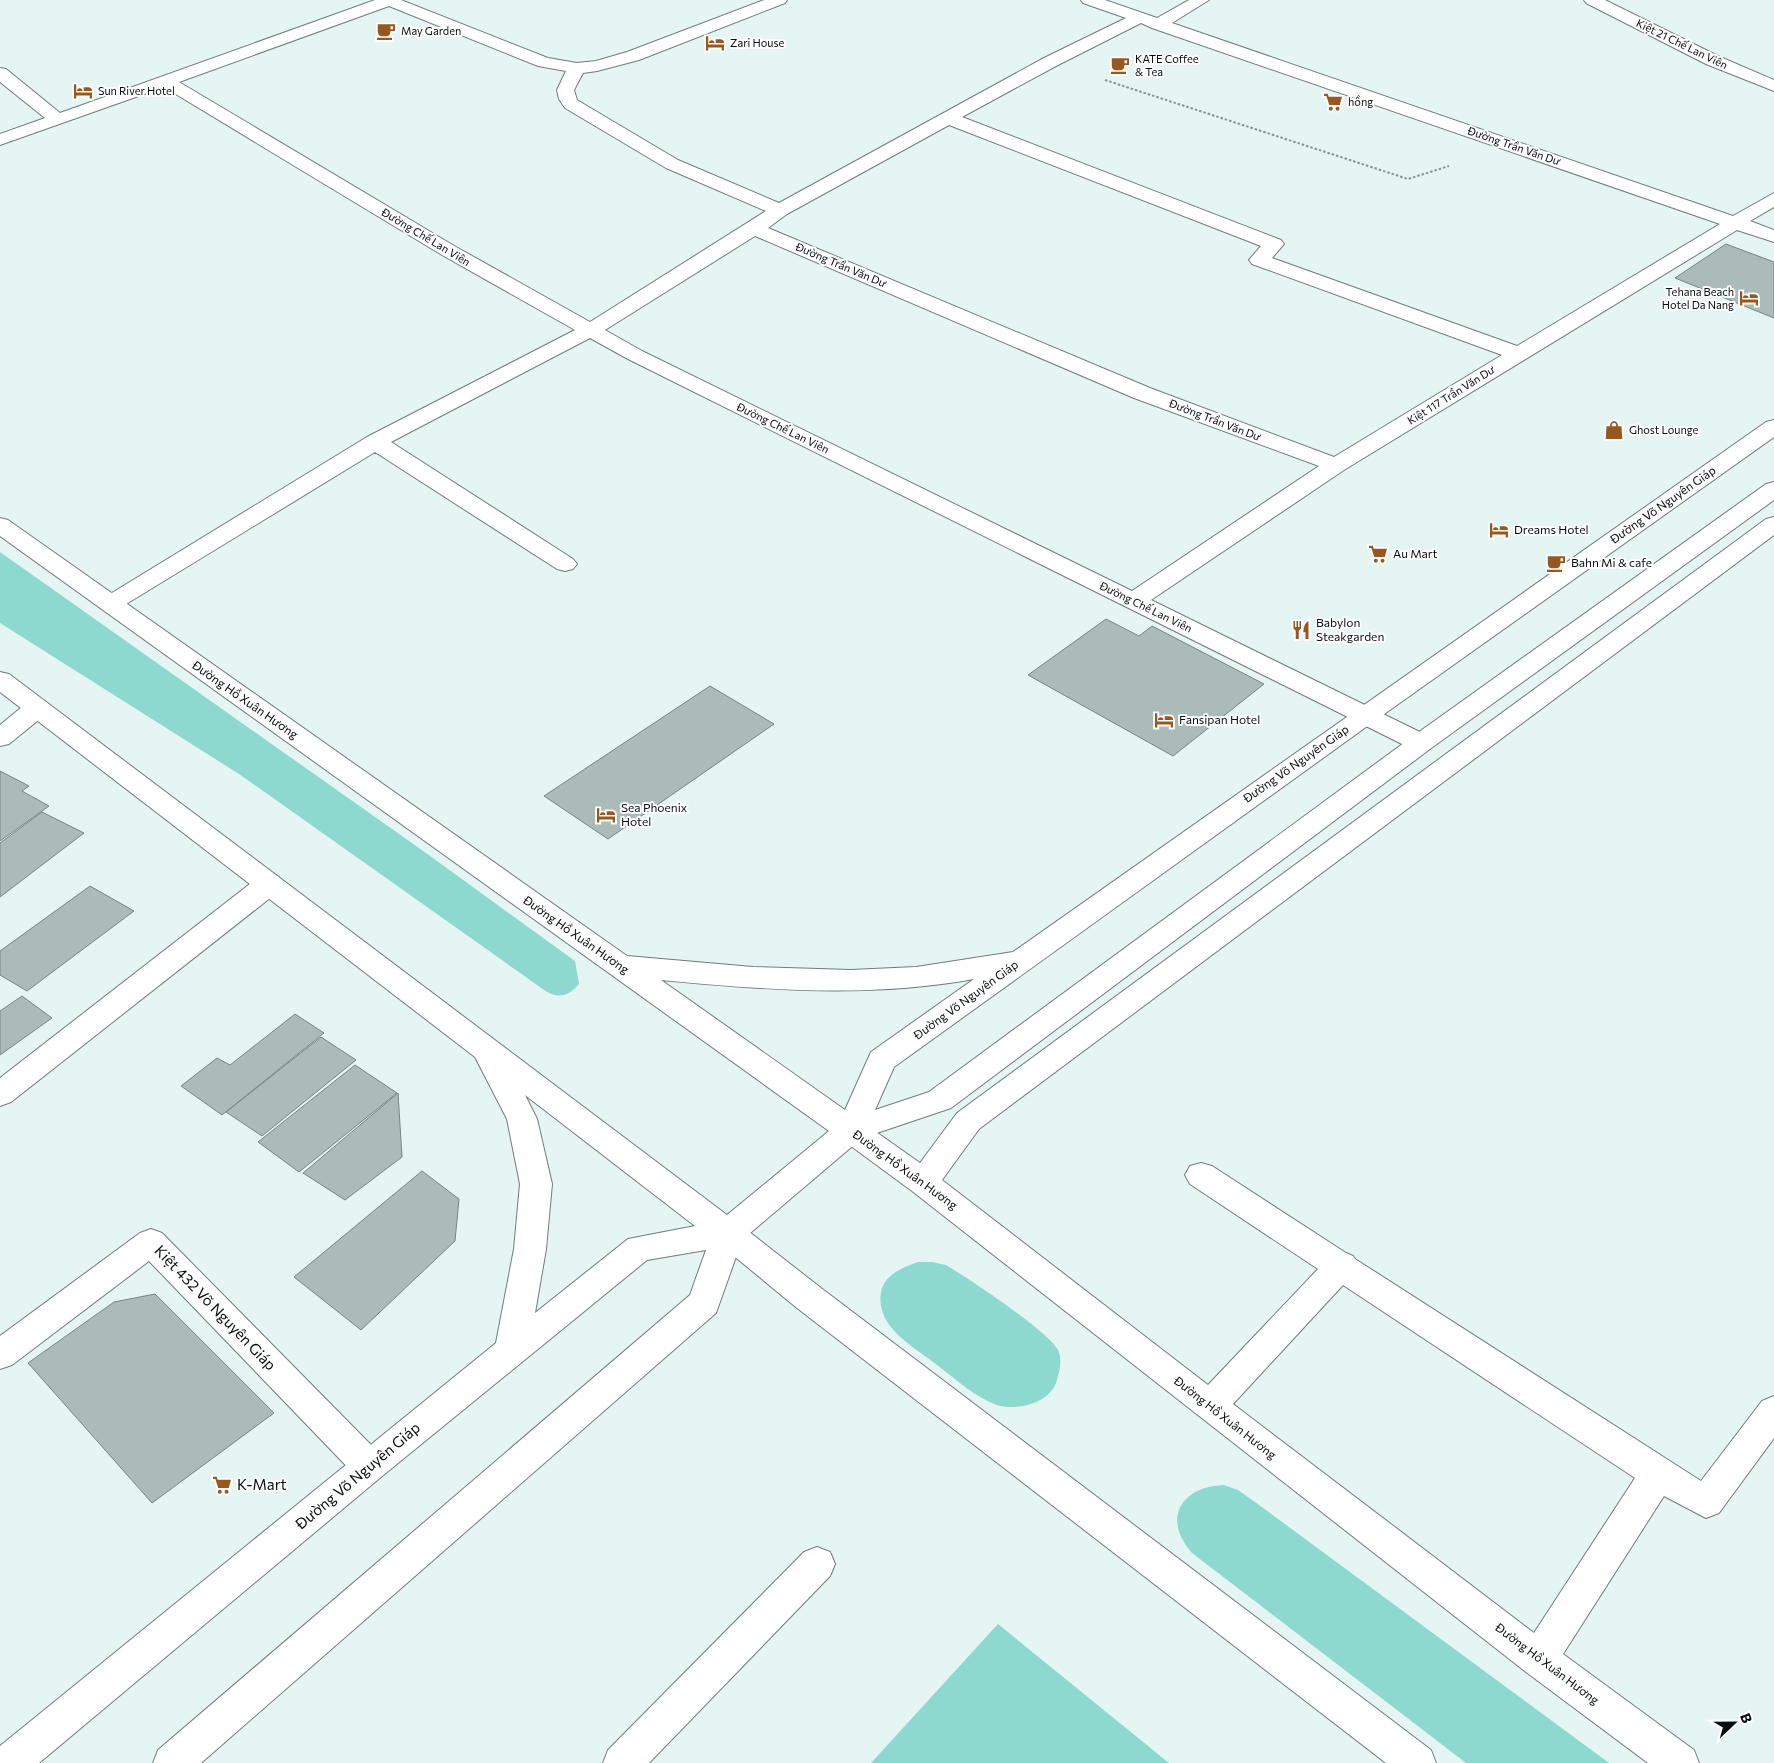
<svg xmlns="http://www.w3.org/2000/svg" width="1774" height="1763" viewBox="0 0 1774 1763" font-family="Commissioner,sans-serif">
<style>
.green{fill:#8dd9d0}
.building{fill:#abbbb8;stroke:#778583}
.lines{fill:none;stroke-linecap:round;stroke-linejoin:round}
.minor-casing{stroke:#6f7d7b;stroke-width:2}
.major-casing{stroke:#6f7d7b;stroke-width:2}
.path{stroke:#879291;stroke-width:2;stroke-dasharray:2.5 2;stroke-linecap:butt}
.minor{fill:#fff;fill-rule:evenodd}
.major{fill:#fff;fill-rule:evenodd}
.labels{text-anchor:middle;stroke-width:4;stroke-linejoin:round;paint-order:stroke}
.far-poi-label{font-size:11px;fill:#080d0d;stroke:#fefefe;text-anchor:start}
.far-street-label{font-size:11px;fill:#080d0d;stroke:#fefefe}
.street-label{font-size:12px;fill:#080d0d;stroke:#fefefe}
.poi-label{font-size:12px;fill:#080d0d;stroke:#fefefe;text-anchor:start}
.near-street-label{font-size:15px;fill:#080d0d;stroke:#fefefe}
.near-poi-label{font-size:15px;fill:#080d0d;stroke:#fefefe;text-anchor:start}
</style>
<rect width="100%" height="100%" fill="#e5f5f3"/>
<g class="green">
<path d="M 0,552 L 426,853 L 575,961 L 579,984 C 570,995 560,999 547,992 L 239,774 L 0,623 Z"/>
<path d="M 918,1262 L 932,1262 L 946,1265 C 968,1278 1048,1331 1058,1350 C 1063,1361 1059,1373 1056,1383 C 1048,1404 1016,1411 997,1405 C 974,1397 956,1379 937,1365 C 913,1346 875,1327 881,1292 C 884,1275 903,1267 918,1262 Z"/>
<path d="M 1224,1485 L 1238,1490 L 1255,1502 L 1609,1763 L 1466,1763 L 1192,1553 C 1162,1519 1180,1487 1224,1485 Z"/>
<path d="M 998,1624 L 1169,1763 L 871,1763 Z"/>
</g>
<g class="building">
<path d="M 1726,244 L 1774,262 L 1774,318 L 1675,278 Z"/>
<path d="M 1106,619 L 1139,636 L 1152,626 L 1264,684 L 1173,756 L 1028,675 Z"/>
<path d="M 710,686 L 774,724 L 608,839 L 544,796 Z"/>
<path d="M 0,771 L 29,786 L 22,791 L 49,806 L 0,841 Z"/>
<path d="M 42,812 L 84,833 L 0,897 L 0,843 Z"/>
<path d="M 90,886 L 134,911 L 27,991 L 0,975 L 0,951 Z"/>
<path d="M 22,996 L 52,1018 L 0,1055 L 0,1011 Z"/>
<path d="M 295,1014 L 324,1033 L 222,1115 L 181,1086 L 217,1058 L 230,1065 Z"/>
<path d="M 321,1037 L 356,1060 L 262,1136 L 226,1112 Z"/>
<path d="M 355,1065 L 397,1093 L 299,1172 L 258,1142 Z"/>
<path d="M 398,1093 L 402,1157 L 345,1200 L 303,1173 Z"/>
<path d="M 422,1171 L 459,1199 L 455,1241 L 361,1330 L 294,1277 Z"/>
<path d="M 155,1294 L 274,1413 L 152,1503 L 28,1363 L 114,1302 Z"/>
</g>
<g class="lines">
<g class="minor-casing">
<g id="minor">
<path d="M 375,0 L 401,0 L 548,58 L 577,63 L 596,61 L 627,52 L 764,0 L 787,0 L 785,3 L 639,60 L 597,71 L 583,73 L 574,90 L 577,100 L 678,160 L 779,203 L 1044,58 L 1126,18 L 1083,3 L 1081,0 L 1105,0 L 1157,18 L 1189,0 L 1209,0 L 1172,23 L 1733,216 L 1774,193 L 1774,207 L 1750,221 L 1774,230 L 1774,242 L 1737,230 L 1344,470 L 1151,600 L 1430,737 L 1434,743 L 1430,749 L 1421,751 L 1412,749 L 628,359 L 590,338 L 391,442 L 573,559 L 577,564 L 573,569 L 565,571 L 557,569 L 375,452 L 118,609 L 110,611 L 102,609 L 98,604 L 102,599 L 367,437 L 575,330 L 442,255 L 164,87 L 0,145 L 0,134 L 45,118 L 0,82 L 0,68 L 6,69 L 60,113 ZM 389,6 L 538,66 L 566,71 L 557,90 L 559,99 L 565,108 L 666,168 L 766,211 L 590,322 L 456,247 L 179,82 ZM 1141,23 L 1152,28 L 1720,224 L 1517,346 L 1272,258 L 1284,244 L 1281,240 L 962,117 L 1056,66 ZM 949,125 L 1261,246 L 1249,260 L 1252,264 L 1502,355 L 1334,457 L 1150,388 L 768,228 L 787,214 ZM 755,236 L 1134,398 L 1319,466 L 1132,591 L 642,351 L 605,330 Z"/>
<path d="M 1584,0 L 1605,0 L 1718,56 L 1774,80 L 1774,91 L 1706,64 L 1586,3 Z"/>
<path d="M 1774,517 L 1774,535 L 979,1129 L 942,1180 L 1208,1385 L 1318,1269 L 1190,1184 L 1185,1175 L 1190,1166 L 1201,1163 L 1212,1166 L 1346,1253 L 1353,1256 L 1355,1259 L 1701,1481 L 1762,1401 L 1774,1396 L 1774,1438 L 1719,1513 L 1706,1518 L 1664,1496 L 1563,1654 L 1694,1750 L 1699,1763 L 1648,1763 L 1526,1672 L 912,1191 L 840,1138 L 836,1130 L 840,1122 L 851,1118 L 862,1122 L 920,1163 L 957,1113 L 1766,519 ZM 1343,1285 L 1635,1478 L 1534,1633 L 1233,1404 Z"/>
<path d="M 37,700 L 46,702 L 50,708 L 46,714 L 9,744 L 0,746 L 0,725 L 28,702 Z"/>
<path d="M 269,874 L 279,877 L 283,884 L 279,891 L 11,1102 L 0,1106 L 0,1078 L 259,877 Z"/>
<path d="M 728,1220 L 739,1224 L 821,1288 L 1431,1750 L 1436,1763 L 1386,1763 L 797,1308 L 717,1242 L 712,1233 L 717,1224 Z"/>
<path d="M 151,1229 L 162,1233 L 381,1455 L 386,1466 L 381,1477 L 369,1481 L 357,1477 L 149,1261 L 12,1365 L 0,1369 L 0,1336 L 140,1233 Z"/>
<path d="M 817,1547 L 830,1552 L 835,1564 L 830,1576 L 649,1763 L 603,1763 L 608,1750 L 804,1552 Z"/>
</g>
</g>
<g class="major-casing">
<path id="major" d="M 1774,420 L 1774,437 L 1373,722 L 894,1067 L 875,1110 L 929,1092 L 1412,737 L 1766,484 L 1774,482 L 1774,500 L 1430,749 L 951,1108 L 862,1138 L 742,1240 L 716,1313 L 201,1763 L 153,1763 L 158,1750 L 690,1295 L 706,1250 L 647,1260 L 381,1477 L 39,1763 L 0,1763 L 0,1746 L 496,1343 L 514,1249 L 520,1184 L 507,1119 L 475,1057 L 0,692 L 0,672 L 9,674 L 727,1215 L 829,1131 L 0,536 L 0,518 L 8,520 L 627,956 L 753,967 L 851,970 L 916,967 L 1013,952 L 1766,422 ZM 974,979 L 871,1052 L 845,1110 L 661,980 C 766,990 870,998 974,979 ZM 525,1095 L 695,1226 L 628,1239 L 535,1313 L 546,1249 L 552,1184 L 537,1119 Z"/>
</g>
<path class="path" d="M 1105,80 L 1408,179 L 1449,166"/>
<use href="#minor" class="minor"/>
<use href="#major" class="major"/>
</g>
<defs>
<g id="cafe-bare" transform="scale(1.5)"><path d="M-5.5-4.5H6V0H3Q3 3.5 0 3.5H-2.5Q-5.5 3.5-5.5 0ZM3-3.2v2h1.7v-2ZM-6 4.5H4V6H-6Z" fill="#96581e" stroke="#fefefe" stroke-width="2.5" paint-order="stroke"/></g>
<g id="hotel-bare" transform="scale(1.5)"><path d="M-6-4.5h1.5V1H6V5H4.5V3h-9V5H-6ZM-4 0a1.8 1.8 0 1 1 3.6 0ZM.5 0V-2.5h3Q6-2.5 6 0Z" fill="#96581e" stroke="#fefefe" stroke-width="2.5" paint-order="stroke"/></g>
<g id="supermarket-bare" transform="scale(1.5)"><path d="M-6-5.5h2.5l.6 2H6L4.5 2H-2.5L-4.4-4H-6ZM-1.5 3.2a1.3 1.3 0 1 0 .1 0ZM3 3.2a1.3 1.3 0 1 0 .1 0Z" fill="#96581e" stroke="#fefefe" stroke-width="2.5" paint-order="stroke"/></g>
<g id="shop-bare" transform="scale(1.5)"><path d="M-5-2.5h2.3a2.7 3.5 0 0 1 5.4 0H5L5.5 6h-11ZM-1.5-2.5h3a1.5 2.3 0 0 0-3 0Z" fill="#96581e" stroke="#fefefe" stroke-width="2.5" paint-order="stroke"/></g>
<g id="restaurant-bare" transform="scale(1.5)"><path d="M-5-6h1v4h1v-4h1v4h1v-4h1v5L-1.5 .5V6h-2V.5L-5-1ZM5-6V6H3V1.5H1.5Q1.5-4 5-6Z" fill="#96581e" stroke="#fefefe" stroke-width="2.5" paint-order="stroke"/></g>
</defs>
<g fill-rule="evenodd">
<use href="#cafe-bare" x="386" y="31"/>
<use href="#hotel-bare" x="715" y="43"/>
<use href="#cafe-bare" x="1120" y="65"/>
<use href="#hotel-bare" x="83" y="91"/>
<use href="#supermarket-bare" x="1333" y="102"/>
<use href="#hotel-bare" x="1749" y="298"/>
<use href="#shop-bare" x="1614" y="430"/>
<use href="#hotel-bare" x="1499" y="530"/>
<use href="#supermarket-bare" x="1378" y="554"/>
<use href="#cafe-bare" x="1556" y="563"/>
<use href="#restaurant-bare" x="1301" y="630"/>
<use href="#hotel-bare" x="1164" y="720"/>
<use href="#hotel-bare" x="606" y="815"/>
<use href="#supermarket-bare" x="222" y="1485"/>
</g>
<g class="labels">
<g class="far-poi-label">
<text x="401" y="35">May Garden</text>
<text x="730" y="47">Zari House</text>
<text x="1135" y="63">KATE Coffee<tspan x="1135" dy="13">&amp; Tea</tspan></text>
<text x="98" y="95">Sun River Hotel</text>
<text x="1348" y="106">hồng</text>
<text x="1734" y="296" text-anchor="end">Tehana Beach<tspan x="1734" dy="13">Hotel Da Nang</tspan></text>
<text x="1629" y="434">Ghost Lounge</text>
</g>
<g class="far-street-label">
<text transform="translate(1682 44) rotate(26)" y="4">Kiệt 21 Chế Lan Viên</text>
<text transform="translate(1514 146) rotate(19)" y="4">Đường Trần Văn Dư</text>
<text transform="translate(426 237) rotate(31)" y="4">Đường Chế Lan Viên</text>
<text transform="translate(841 265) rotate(23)" y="4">Đường Trần Văn Dư</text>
<text transform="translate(1451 395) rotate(-32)" y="4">Kiệt 117 Trần Văn Dư</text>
<text transform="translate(1215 420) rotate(21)" y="4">Đường Trần Văn Dư</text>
<text transform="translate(783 428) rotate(26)" y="4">Đường Chế Lan Viên</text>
<text transform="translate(1146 607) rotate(26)" y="4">Đường Chế Lan Viên</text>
</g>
<g class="street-label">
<text transform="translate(1663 505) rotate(-35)" y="4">Đường Võ Nguyên Giáp</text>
<text transform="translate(245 700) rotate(35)" y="4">Đường Hồ Xuân Hương</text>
<text transform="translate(1296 764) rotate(-35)" y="4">Đường Võ Nguyên Giáp</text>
<text transform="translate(576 935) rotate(35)" y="4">Đường Hồ Xuân Hương</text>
<text transform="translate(966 1000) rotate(-36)" y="4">Đường Võ Nguyên Giáp</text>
<text transform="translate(905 1170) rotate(36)" y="4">Đường Hồ Xuân Hương</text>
<text transform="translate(1225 1418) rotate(38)" y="4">Đường Hồ Xuân Hương</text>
<text transform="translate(1547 1664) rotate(37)" y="4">Đường Hồ Xuân Hương</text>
</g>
<g class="poi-label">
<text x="1514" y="534">Dreams Hotel</text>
<text x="1393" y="558">Au Mart</text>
<text x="1571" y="567">Bahn Mi &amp; cafe</text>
<text x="1316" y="627">Babylon<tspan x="1316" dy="14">Steakgarden</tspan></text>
<text x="1179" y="724">Fansipan Hotel</text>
<text x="621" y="812">Sea Phoenix<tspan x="621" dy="14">Hotel</tspan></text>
</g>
<g class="near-street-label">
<text transform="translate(215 1308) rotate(46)" y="5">Kiệt 432 Võ Nguyên Giáp</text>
<text transform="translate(358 1476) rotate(-40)" y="5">Đường Võ Nguyên Giáp</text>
</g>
<g class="near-poi-label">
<text x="237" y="1490">K-Mart</text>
</g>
</g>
<g transform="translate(1734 1723) rotate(68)" stroke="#fefefe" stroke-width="4" paint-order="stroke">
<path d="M0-4L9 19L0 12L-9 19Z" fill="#080d0d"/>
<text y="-8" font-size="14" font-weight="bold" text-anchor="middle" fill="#080d0d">B</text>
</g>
</svg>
